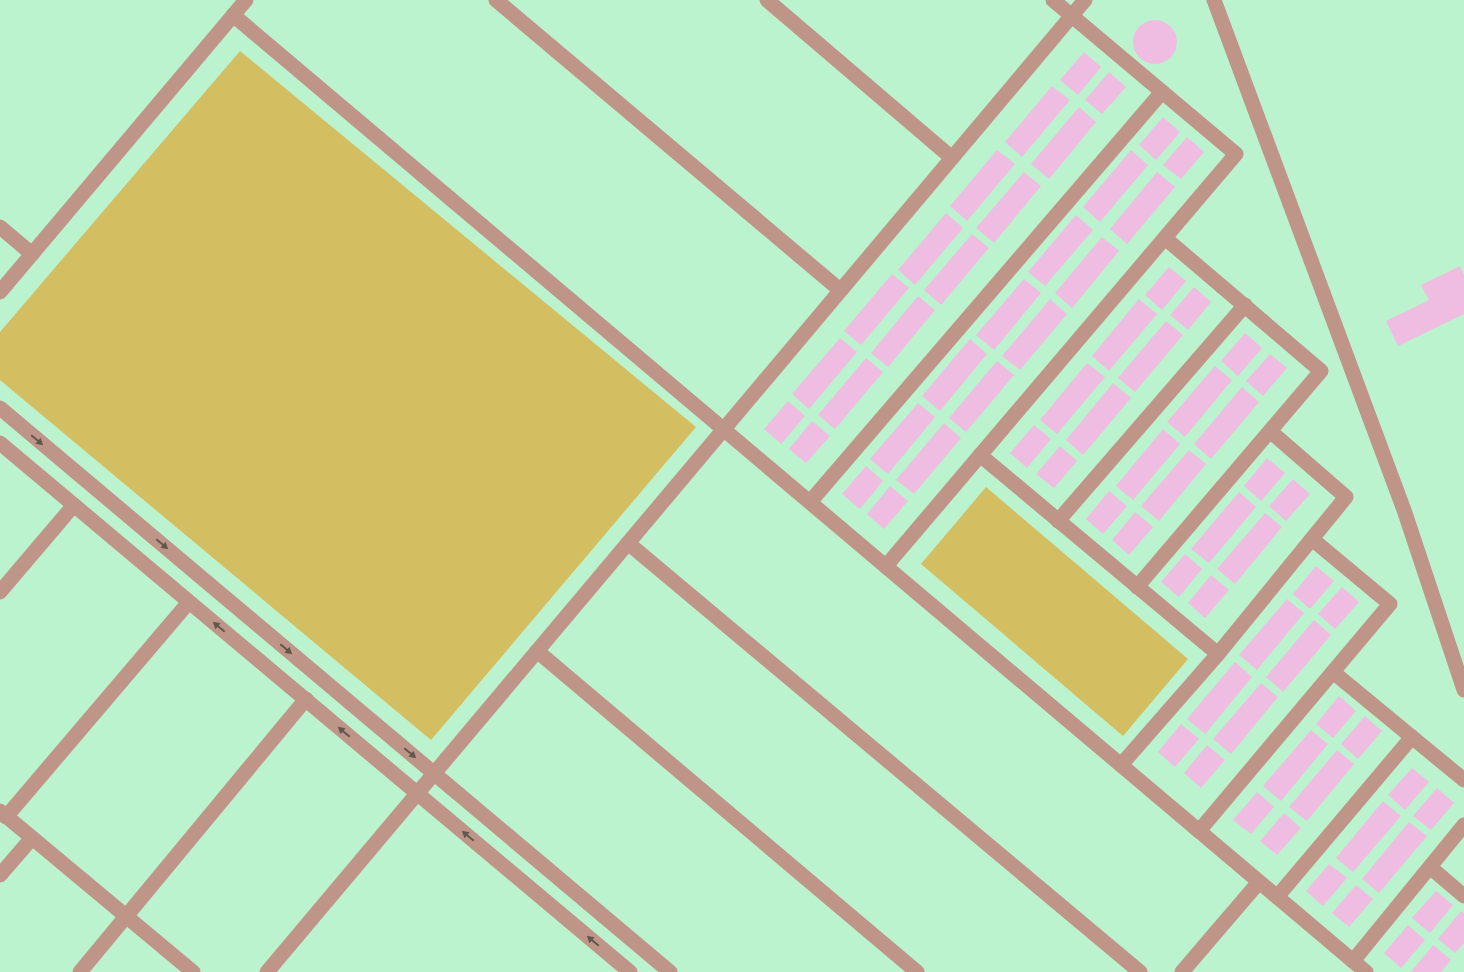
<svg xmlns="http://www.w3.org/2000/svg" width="1464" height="972" viewBox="0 0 1464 972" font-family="'Nunito Sans',sans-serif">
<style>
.green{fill:#d4be62}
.building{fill:#efbde1}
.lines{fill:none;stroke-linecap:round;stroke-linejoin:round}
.minor{stroke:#c09589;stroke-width:15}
.oneway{fill:#60584b}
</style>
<rect width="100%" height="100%" fill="#bcf3cf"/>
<g class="green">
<path d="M 240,51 L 696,427 L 431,740 L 0,380 L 0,332 Z"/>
<path d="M 986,487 L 1188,659 L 1123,736 L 921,564 Z"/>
</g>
<g class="building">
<circle cx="1155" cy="42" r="22"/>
<path d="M 1084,52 L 1101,67 L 1078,95 L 1060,80 Z"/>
<path d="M 1109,72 L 1126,87 L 1102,114 L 1085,100 Z"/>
<path d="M 1052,86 L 1070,100 L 1022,157 L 1005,142 Z"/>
<path d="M 1079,107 L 1096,122 L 1049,179 L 1031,164 Z"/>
<path d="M 1163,117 L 1180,132 L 1156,160 L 1139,145 Z"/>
<path d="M 1187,137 L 1204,152 L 1181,179 L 1163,165 Z"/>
<path d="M 997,150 L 1015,164 L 967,221 L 950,206 Z"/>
<path d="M 1131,150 L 1148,165 L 1100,222 L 1083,207 Z"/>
<path d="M 1024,172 L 1041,186 L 994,243 L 976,228 Z"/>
<path d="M 1157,172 L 1175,187 L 1127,244 L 1110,229 Z"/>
<path d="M 946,213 L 963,228 L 915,285 L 898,270 Z"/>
<path d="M 1076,215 L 1093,230 L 1045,286 L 1028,272 Z"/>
<path d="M 972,234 L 989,248 L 941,305 L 924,290 Z"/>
<path d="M 1102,237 L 1119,251 L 1072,308 L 1055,293 Z"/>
<path d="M 1460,266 L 1464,275 L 1464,314 L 1398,346 L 1386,321 L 1429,300 L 1421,285 Z"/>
<path d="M 1169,267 L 1186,281 L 1162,310 L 1145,295 Z"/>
<path d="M 892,274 L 909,288 L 861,345 L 844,331 Z"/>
<path d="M 1024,279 L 1041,293 L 994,350 L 976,335 Z"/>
<path d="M 1194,287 L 1211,302 L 1188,330 L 1170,315 Z"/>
<path d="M 918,296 L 935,310 L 888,367 L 871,353 Z"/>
<path d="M 1050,299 L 1067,314 L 1020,370 L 1002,356 Z"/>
<path d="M 1139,299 L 1157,314 L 1109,371 L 1092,356 Z"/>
<path d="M 1166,321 L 1183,335 L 1135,392 L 1118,378 Z"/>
<path d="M 1245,333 L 1262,348 L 1238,376 L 1221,361 Z"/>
<path d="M 840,338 L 857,352 L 809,409 L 792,394 Z"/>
<path d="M 970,339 L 987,354 L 940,411 L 922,396 Z"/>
<path d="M 1270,354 L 1287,368 L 1263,396 L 1246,381 Z"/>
<path d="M 866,358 L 883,372 L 835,429 L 818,415 Z"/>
<path d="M 997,361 L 1014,375 L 966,432 L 949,418 Z"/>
<path d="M 1087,363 L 1105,377 L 1057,434 L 1040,420 Z"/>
<path d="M 1215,366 L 1232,380 L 1185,437 L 1167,422 Z"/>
<path d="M 1113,383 L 1131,398 L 1083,455 L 1066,440 Z"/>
<path d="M 1242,387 L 1259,402 L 1211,459 L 1194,444 Z"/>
<path d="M 788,401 L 805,416 L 781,444 L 764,429 Z"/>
<path d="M 918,403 L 935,417 L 888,474 L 870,459 Z"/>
<path d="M 812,421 L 830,436 L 806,463 L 789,449 Z"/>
<path d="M 944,423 L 961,438 L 914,494 L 896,480 Z"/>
<path d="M 1034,425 L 1051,439 L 1027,468 L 1010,453 Z"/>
<path d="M 1163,429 L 1180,444 L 1133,500 L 1116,486 Z"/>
<path d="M 1060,446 L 1077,461 L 1054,488 L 1036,474 Z"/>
<path d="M 1189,450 L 1206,464 L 1159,521 L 1141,506 Z"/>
<path d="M 1267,458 L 1285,473 L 1261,501 L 1244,486 Z"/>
<path d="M 866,466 L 883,481 L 860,509 L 842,494 Z"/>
<path d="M 1293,479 L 1310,494 L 1286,521 L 1269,506 Z"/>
<path d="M 890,486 L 908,501 L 884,529 L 867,514 Z"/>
<path d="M 1109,491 L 1127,506 L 1103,534 L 1086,519 Z"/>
<path d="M 1239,492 L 1256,507 L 1209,563 L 1191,549 Z"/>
<path d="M 1135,512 L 1153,527 L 1129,555 L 1112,540 Z"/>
<path d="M 1265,513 L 1282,527 L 1235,584 L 1217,569 Z"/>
<path d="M 1185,554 L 1202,569 L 1179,597 L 1161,582 Z"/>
<path d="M 1316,566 L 1334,581 L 1310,609 L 1293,594 Z"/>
<path d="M 1211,575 L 1229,590 L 1205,618 L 1188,603 Z"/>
<path d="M 1342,587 L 1359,602 L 1335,629 L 1318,614 Z"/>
<path d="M 1287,599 L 1304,613 L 1257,670 L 1239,655 Z"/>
<path d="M 1314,620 L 1331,635 L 1283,692 L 1266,677 Z"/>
<path d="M 1235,662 L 1252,677 L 1205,734 L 1187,719 Z"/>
<path d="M 1261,683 L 1278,697 L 1231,754 L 1213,739 Z"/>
<path d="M 1339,696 L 1356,711 L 1333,738 L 1316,724 Z"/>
<path d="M 1365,716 L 1382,731 L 1358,759 L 1341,744 Z"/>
<path d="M 1181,724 L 1199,739 L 1175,767 L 1158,752 Z"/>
<path d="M 1311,730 L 1328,744 L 1281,801 L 1263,786 Z"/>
<path d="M 1207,745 L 1225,760 L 1201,788 L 1184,773 Z"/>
<path d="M 1337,750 L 1354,764 L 1307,821 L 1289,807 Z"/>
<path d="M 1412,768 L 1429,782 L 1405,810 L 1388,795 Z"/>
<path d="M 1437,788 L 1454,803 L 1431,830 L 1413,816 Z"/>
<path d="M 1257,792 L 1274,807 L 1251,834 L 1233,820 Z"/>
<path d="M 1383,801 L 1401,816 L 1353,872 L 1336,858 Z"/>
<path d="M 1284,813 L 1301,828 L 1277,855 L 1260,841 Z"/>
<path d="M 1409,822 L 1427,836 L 1379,893 L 1362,879 Z"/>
<path d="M 1329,864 L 1347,878 L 1323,906 L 1306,891 Z"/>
<path d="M 1356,885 L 1373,899 L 1349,927 L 1332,913 Z"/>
<path d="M 1436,891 L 1453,905 L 1430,933 L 1412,918 Z"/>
<path d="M 1461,911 L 1464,913 L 1464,943 L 1455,953 L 1438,939 Z"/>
<path d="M 1408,925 L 1425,940 L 1401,968 L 1384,953 Z"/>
<path d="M 1433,945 L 1451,960 L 1441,972 L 1411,972 Z"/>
</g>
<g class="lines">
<g class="minor">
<path d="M 496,0 L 840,290"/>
<path d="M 767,0 L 952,158"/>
<path d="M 1214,0 L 1404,510 L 1464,690"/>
<path d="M 233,15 L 1366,972"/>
<path d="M 0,227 L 32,254"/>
<path d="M 0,292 L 246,0"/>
<path d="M 0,408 L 670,972"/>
<path d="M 0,443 L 630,972"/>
<path d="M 980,455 L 1218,654"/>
<path d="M 810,502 L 1162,92"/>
<path d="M 1058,521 L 1245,305"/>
<path d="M 628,543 L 1140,972"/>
<path d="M 886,566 L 1236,154 L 1053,0"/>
<path d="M 1137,587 L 1321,371 L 1165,238"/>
<path d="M 0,592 L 74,505"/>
<path d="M 537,651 L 917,972"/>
<path d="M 1333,672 L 1464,780"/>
<path d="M 1121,765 L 1218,654 L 1346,497 L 1270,431"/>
<path d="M 0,811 L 193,972"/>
<path d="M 6,817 L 189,602"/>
<path d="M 1199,831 L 1390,604 L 1312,539"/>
<path d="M 1430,867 L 1464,896"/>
<path d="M 0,875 L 32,838"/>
<path d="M 1277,897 L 1412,737"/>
<path d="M 1353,961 L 1464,825"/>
<path d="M 80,972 L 306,699"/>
<path d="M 267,972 L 1085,0"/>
<path d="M 1182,972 L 1259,882"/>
</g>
</g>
<defs><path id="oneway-solid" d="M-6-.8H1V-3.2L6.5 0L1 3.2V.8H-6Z" transform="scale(1.25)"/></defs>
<g class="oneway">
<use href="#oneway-solid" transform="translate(37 440) rotate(40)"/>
<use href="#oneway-solid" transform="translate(162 544) rotate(40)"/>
<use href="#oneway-solid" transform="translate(219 627) rotate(-140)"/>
<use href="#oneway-solid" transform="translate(286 649) rotate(40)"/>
<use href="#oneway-solid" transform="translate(344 732) rotate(-140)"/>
<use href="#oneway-solid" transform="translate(410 753) rotate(40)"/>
<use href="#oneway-solid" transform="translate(468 836) rotate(-140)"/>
<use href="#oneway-solid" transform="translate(593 941) rotate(-140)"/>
</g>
</svg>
